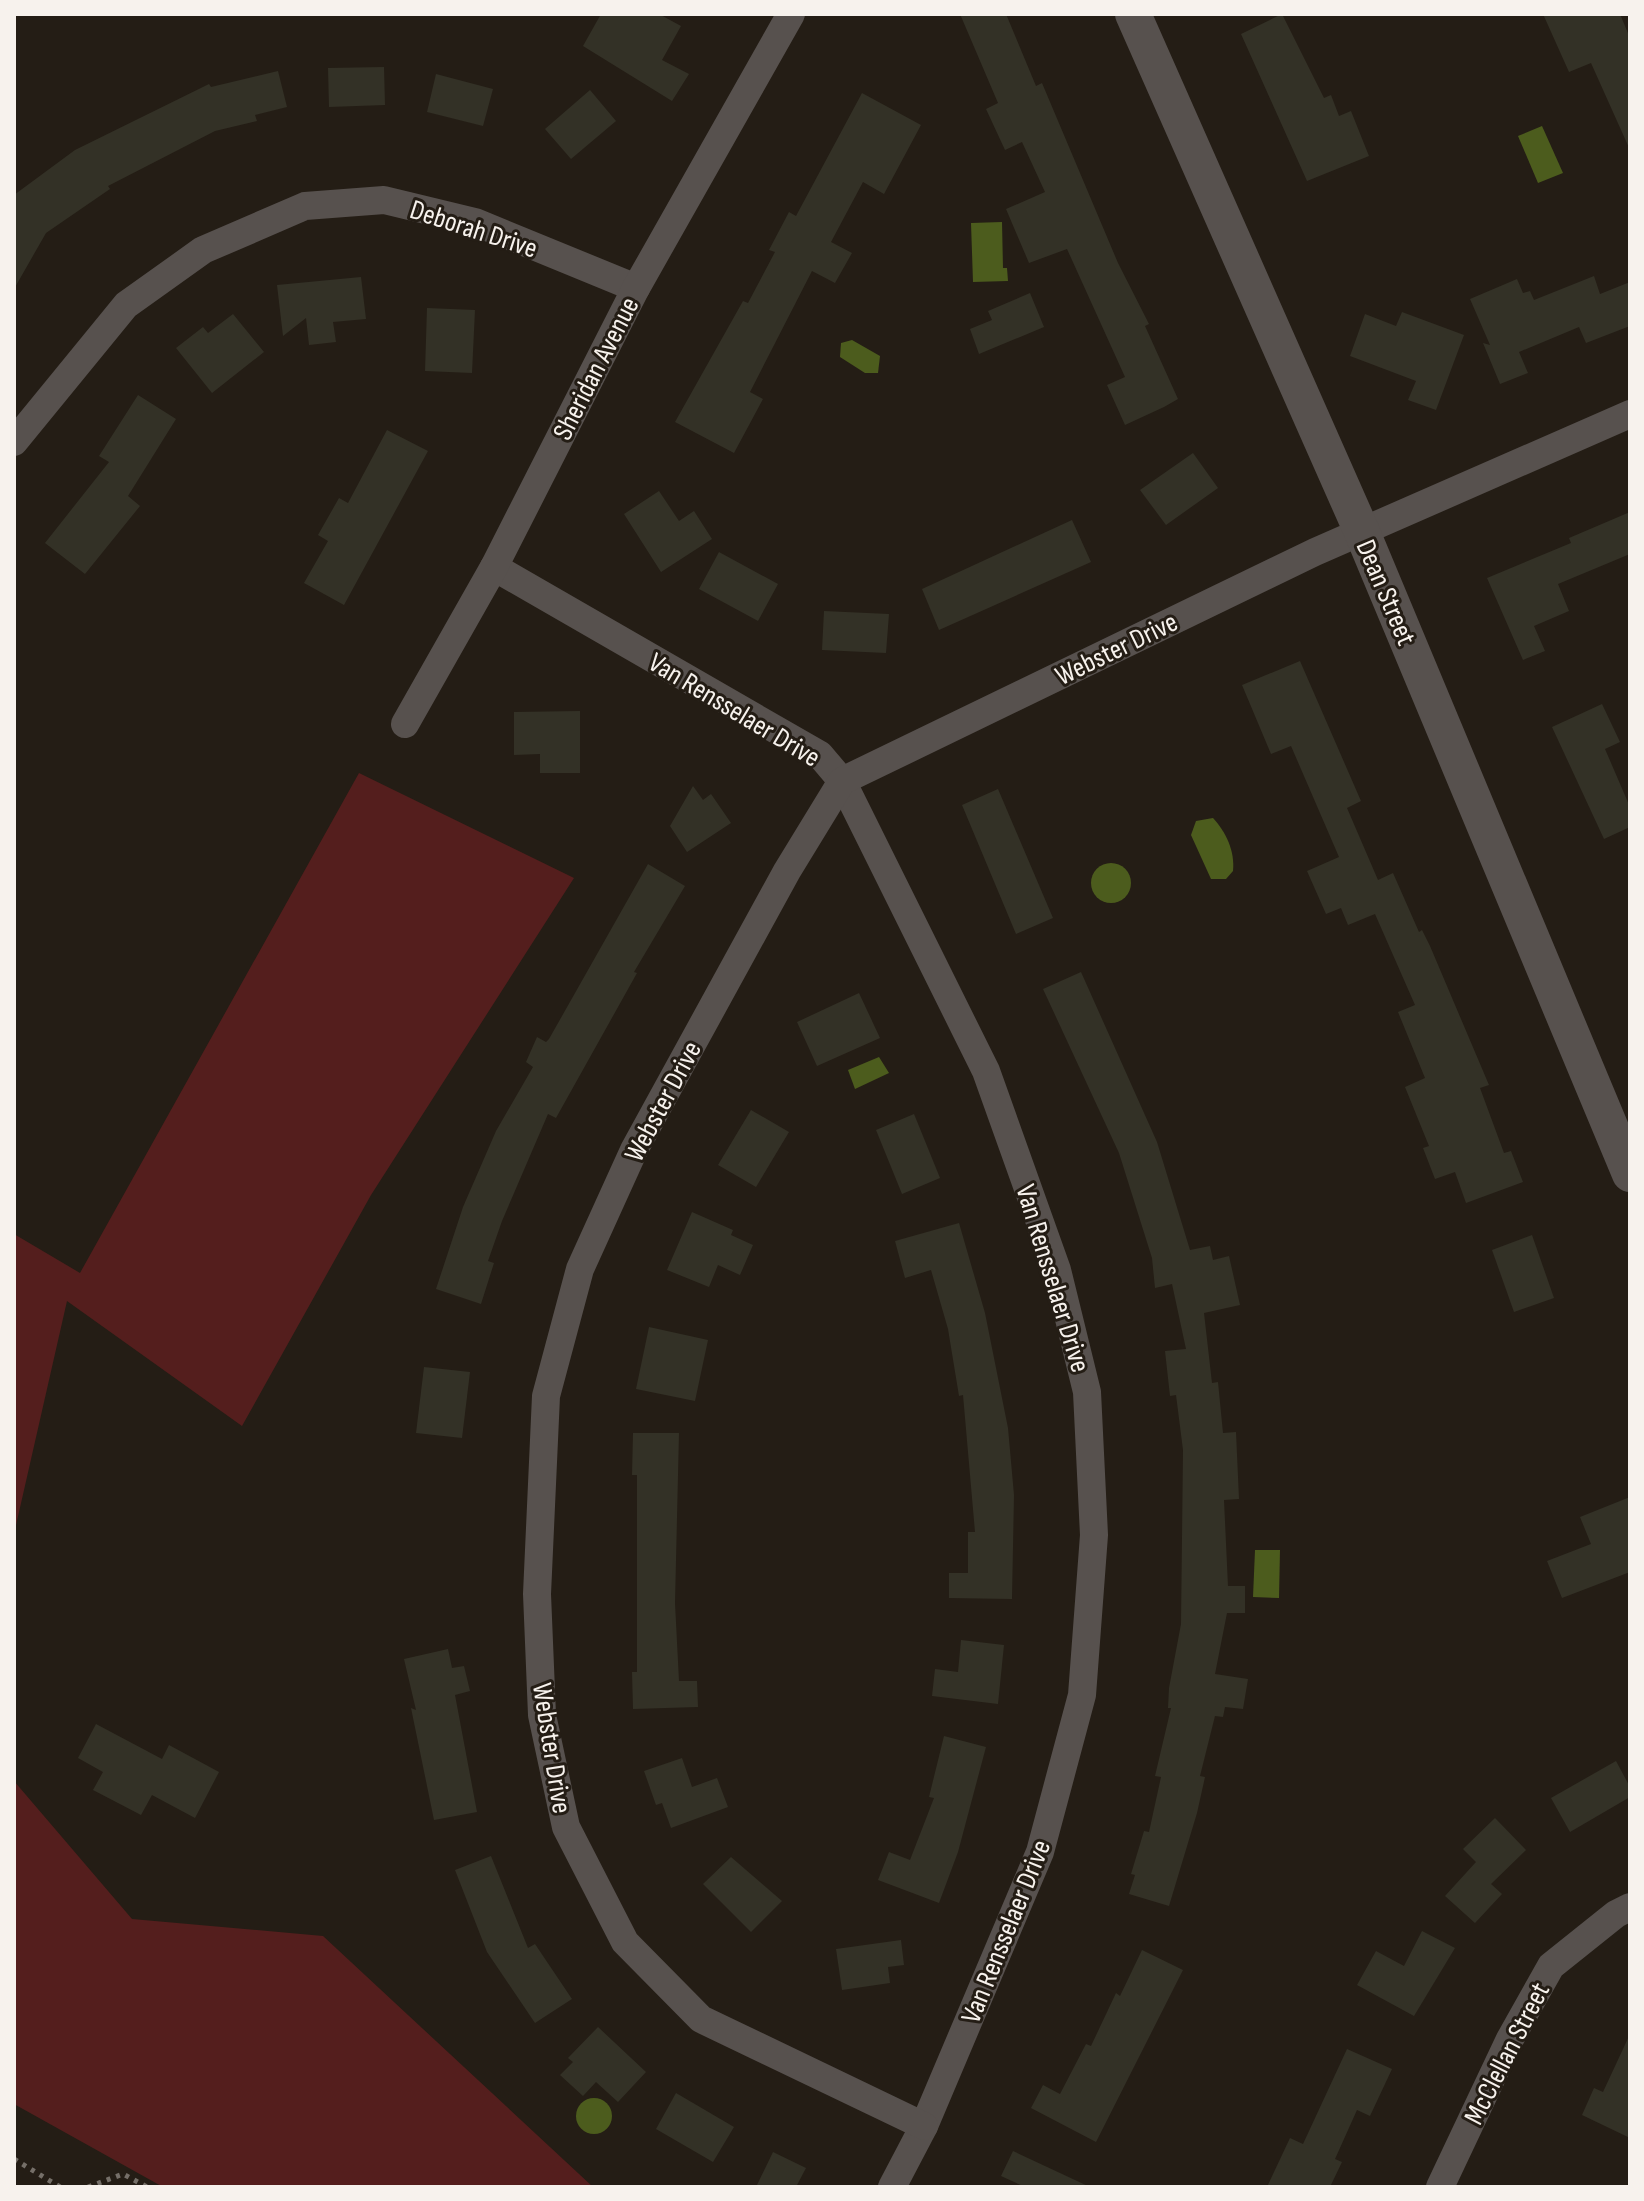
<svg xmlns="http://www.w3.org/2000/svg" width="1644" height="2201" viewBox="0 0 1644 2201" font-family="'Sofia Sans Condensed',sans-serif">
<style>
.green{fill:#541e1d}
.water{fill:#4c5c1d}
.building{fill:#333126}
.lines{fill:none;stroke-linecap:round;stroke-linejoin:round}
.path{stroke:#756f68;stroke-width:5;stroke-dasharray:4 6;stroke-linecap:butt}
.minor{stroke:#57514e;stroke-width:28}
.tertiary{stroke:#57514e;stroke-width:36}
.labels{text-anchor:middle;stroke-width:6;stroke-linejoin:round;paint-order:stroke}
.street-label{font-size:28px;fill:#f7f2ed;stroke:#241d15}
</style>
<rect width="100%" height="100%" fill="#241d15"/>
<g class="green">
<path d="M 359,773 L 574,878 L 371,1195 L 242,1426 L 67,1301 L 14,1534 L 14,1234 L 80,1273 Z"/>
<path d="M 14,1781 L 132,1919 L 323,1936 L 593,2187 L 163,2187 L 14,2104 Z"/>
</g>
<g class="water">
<path d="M 1542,126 L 1563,173 L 1538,183 L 1518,136 Z"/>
<path d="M 1002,222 L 1003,268 L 1007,268 L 1008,281 L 973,282 L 971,223 Z"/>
<path d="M 852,340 L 880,356 L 878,373 L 865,373 L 840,357 L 841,343 Z"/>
<path d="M 1213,818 C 1226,832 1235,851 1233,871 L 1226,879 L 1211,879 L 1191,835 L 1196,821 Z"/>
<circle cx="1111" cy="883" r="20"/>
<path d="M 879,1057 L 889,1073 L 855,1089 L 848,1070 Z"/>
<path d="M 1255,1550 L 1280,1550 L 1279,1598 L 1253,1597 Z"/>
<circle cx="594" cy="2116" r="18"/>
</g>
<g class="building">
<path d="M 601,14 L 659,14 L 681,26 L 662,60 L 689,74 L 672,101 L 583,46 Z"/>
<path d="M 960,14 L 1006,14 L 1036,86 L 1042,83 L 1118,263 L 1149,324 L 1145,326 L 1178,399 L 1164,407 L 1125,425 L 1107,385 L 1125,377 L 1067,249 L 1029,263 L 1006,209 L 1045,192 L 1022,142 L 1005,150 L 986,109 L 998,103 Z"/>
<path d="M 1282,14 L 1324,98 L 1331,95 L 1339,116 L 1351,111 L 1369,156 L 1307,181 L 1241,34 Z"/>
<path d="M 1543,14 L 1620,14 L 1630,38 L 1630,150 L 1591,63 L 1569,72 Z"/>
<path d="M 384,67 L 385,105 L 329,107 L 328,68 Z"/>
<path d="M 278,71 L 287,107 L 255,115 L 257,121 L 215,131 L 108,186 L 110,189 L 46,233 L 14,289 L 14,195 L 75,150 L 209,84 L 211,87 Z"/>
<path d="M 436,74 L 493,89 L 483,126 L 427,112 Z"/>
<path d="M 590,90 L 616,121 L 571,159 L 545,129 Z"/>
<path d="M 862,93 L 921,125 L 884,194 L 863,182 L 831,242 L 852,253 L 835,283 L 812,271 L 750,392 L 763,399 L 734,453 L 675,422 L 743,301 L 748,303 L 775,252 L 769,250 L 789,212 L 796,216 Z"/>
<path d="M 1594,276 L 1600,294 L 1630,282 L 1630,326 L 1586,343 L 1579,327 L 1519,352 L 1528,373 L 1500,384 L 1483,343 L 1490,345 L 1470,299 L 1517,279 L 1523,293 L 1530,291 L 1534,300 Z"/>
<path d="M 361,277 L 366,319 L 333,322 L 336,342 L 309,345 L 306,318 L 283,336 L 277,285 Z"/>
<path d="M 1030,293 L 1044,327 L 979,354 L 970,329 L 992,320 L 988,311 Z"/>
<path d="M 427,308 L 475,310 L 472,373 L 425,371 Z"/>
<path d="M 1402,312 L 1464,335 L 1436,410 L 1408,400 L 1416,381 L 1350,356 L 1365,314 L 1396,326 Z"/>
<path d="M 233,314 L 264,352 L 212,393 L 176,348 L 203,327 L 208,333 Z"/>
<path d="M 138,395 L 176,419 L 128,496 L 140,506 L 85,574 L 45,543 L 109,462 L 99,456 Z"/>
<path d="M 387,430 L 428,451 L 344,605 L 304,583 L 328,541 L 318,535 L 339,498 L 348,503 Z"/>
<path d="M 1193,453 L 1218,488 L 1166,525 L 1140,490 Z"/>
<path d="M 659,491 L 679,521 L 694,511 L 712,539 L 661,572 L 624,514 Z"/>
<path d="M 1630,512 L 1630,554 L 1558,584 L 1569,611 L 1534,626 L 1545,651 L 1523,660 L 1487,578 L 1571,543 L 1569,538 Z"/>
<path d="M 1072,520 L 1091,562 L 939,630 L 922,589 Z"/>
<path d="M 719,552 L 778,584 L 758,621 L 699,589 Z"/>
<path d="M 824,611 L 889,614 L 886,653 L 822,650 Z"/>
<path d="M 1300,661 L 1361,801 L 1347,808 L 1378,880 L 1393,873 L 1419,932 L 1422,930 L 1430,946 L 1489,1085 L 1480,1088 L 1504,1153 L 1511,1151 L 1523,1182 L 1466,1203 L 1455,1172 L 1435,1179 L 1423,1148 L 1429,1146 L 1405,1087 L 1425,1078 L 1398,1012 L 1415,1005 L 1375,914 L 1348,925 L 1341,908 L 1326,914 L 1307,871 L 1339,857 L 1291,746 L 1271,754 L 1242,685 Z"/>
<path d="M 1602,704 L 1620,742 L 1605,749 L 1630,807 L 1630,827 L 1604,839 L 1552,727 Z"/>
<path d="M 580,711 L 580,773 L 540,773 L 540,754 L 514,755 L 514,712 Z"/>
<path d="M 693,786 L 703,800 L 711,794 L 731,823 L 687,852 L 670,826 Z"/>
<path d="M 998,789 L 1053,918 L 1016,934 L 962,805 Z"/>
<path d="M 648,864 L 685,886 L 634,972 L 637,973 L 556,1118 L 548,1114 L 502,1221 L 488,1261 L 494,1263 L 481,1304 L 436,1289 L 463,1207 L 496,1131 L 533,1067 L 526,1062 L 537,1037 L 546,1042 L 549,1039 Z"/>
<path d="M 1081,972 L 1157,1142 L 1190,1250 L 1210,1246 L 1213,1260 L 1229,1256 L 1240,1305 L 1204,1313 L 1212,1383 L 1218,1382 L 1223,1433 L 1236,1432 L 1239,1499 L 1224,1500 L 1228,1586 L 1245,1586 L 1245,1613 L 1227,1613 L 1215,1674 L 1248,1679 L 1243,1709 L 1225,1707 L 1223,1717 L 1215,1716 L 1200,1776 L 1205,1777 L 1197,1813 L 1169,1906 L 1129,1894 L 1135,1875 L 1131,1874 L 1144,1831 L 1149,1832 L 1161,1777 L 1155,1776 L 1171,1708 L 1168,1708 L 1169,1688 L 1181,1624 L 1183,1450 L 1176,1395 L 1170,1396 L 1165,1351 L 1186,1349 L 1172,1284 L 1155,1288 L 1152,1258 L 1119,1153 L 1043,989 Z"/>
<path d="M 859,993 L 880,1038 L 817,1066 L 797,1022 Z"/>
<path d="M 751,1110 L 789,1132 L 756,1187 L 718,1165 Z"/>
<path d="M 914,1114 L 940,1178 L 902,1194 L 876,1130 Z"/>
<path d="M 692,1212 L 733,1230 L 731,1235 L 753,1245 L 740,1275 L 718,1265 L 709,1287 L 667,1270 Z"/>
<path d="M 959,1223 L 985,1313 L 1008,1428 L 1014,1495 L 1012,1599 L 949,1598 L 949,1573 L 968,1573 L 968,1532 L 975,1532 L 963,1395 L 959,1396 L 948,1329 L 931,1270 L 905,1278 L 895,1241 Z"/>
<path d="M 1532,1235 L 1554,1298 L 1514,1312 L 1492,1250 Z"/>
<path d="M 649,1327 L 708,1340 L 695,1401 L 636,1389 Z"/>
<path d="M 424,1367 L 470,1372 L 462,1438 L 416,1433 Z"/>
<path d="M 633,1433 L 679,1433 L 675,1603 L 679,1681 L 697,1681 L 698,1707 L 633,1709 L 632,1672 L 637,1672 L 637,1475 L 632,1475 Z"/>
<path d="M 1630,1497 L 1630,1572 L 1562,1598 L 1547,1561 L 1591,1544 L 1580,1517 Z"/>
<path d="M 961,1640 L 1004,1645 L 998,1704 L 932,1696 L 935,1669 L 958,1672 Z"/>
<path d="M 448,1649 L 452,1668 L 464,1666 L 470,1691 L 455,1695 L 477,1812 L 434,1820 L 411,1708 L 416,1710 L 404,1659 Z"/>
<path d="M 96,1724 L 162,1759 L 169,1745 L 219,1772 L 195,1818 L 152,1795 L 141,1815 L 93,1790 L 103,1772 L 78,1758 Z"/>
<path d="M 944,1736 L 986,1747 L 958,1852 L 939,1903 L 878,1880 L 889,1852 L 910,1860 L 934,1798 L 929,1797 Z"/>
<path d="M 682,1758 L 692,1787 L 717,1778 L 728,1807 L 671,1828 L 662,1803 L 656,1805 L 644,1771 Z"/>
<path d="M 1616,1761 L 1630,1787 L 1630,1797 L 1570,1832 L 1551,1798 Z"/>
<path d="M 1495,1818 L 1526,1850 L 1491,1884 L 1502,1894 L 1475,1923 L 1445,1896 L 1476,1862 L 1463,1849 Z"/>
<path d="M 491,1856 L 528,1948 L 535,1944 L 572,1999 L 535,2023 L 487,1952 L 455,1870 Z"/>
<path d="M 731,1857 L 782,1901 L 751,1932 L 703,1884 Z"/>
<path d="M 1422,1931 L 1455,1948 L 1414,2016 L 1357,1985 L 1376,1951 L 1404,1966 Z"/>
<path d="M 901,1940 L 904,1965 L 888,1967 L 890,1983 L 842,1990 L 836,1949 Z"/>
<path d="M 1142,1950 L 1183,1970 L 1096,2142 L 1031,2108 L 1043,2085 L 1060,2094 L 1086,2044 L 1091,2046 L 1116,1993 L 1120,1996 Z"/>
<path d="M 598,2027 L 646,2072 L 618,2102 L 596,2082 L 583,2096 L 560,2075 L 573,2062 L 568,2058 Z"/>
<path d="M 1630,2034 L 1630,2138 L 1582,2115 L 1594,2088 L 1603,2092 Z"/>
<path d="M 1347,2049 L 1392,2069 L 1370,2116 L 1357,2110 L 1335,2159 L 1342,2162 L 1330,2187 L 1267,2187 L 1290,2138 L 1303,2144 Z"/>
<path d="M 676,2093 L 734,2127 L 713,2162 L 656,2129 Z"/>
<path d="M 1013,2151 L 1090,2187 L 1025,2187 L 1001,2176 Z"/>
<path d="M 773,2152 L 806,2168 L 796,2187 L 756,2187 Z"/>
</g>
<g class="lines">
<g class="path">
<path d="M 14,2159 L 60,2187"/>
<path d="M 88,2187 L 123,2174 L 147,2187"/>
</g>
<g class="minor">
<path d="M 14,442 L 126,305 L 203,250 L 305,206 L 384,200 L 475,222 L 636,288"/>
<path d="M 494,567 L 820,755 L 842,781 L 986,1071 L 1057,1270 L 1087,1392 L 1094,1535 L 1082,1695 L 1040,1852 L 924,2126 L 892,2187"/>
<path d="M 405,724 L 494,567 L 636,288 L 791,14"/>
<path d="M 924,2126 L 701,2019 L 625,1942 L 566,1827 L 542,1715 L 537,1594 L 546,1396 L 580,1269 L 634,1150 L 787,871 L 842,781 L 1315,552 L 1630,414"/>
<path d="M 1440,2187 L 1510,2039 L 1551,1966 L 1616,1914 L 1630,1907"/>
</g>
<path class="tertiary" d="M 1133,14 L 1362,532 L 1630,1174"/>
</g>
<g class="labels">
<g class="street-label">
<text transform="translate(474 228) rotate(18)" y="10">Deborah Drive</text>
<text transform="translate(595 368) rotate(-63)" y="10">Sheridan Avenue</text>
<text transform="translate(1387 592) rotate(67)" y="10">Dean Street</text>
<text transform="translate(1116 648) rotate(-26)" y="10">Webster Drive</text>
<text transform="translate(735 709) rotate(31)" y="10">Van Rensselaer Drive</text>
<text transform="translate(662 1101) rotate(-62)" y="10">Webster Drive</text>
<text transform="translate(1054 1278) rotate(73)" y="10">Van Rensselaer Drive</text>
<text transform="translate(553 1748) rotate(81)" y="10">Webster Drive</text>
<text transform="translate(1005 1931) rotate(-68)" y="10">Van Rensselaer Drive</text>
<text transform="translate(1506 2053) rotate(-63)" y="10">McClellan Street</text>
</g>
</g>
<rect width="1644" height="2201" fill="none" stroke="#f7f2ed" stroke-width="32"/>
</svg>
